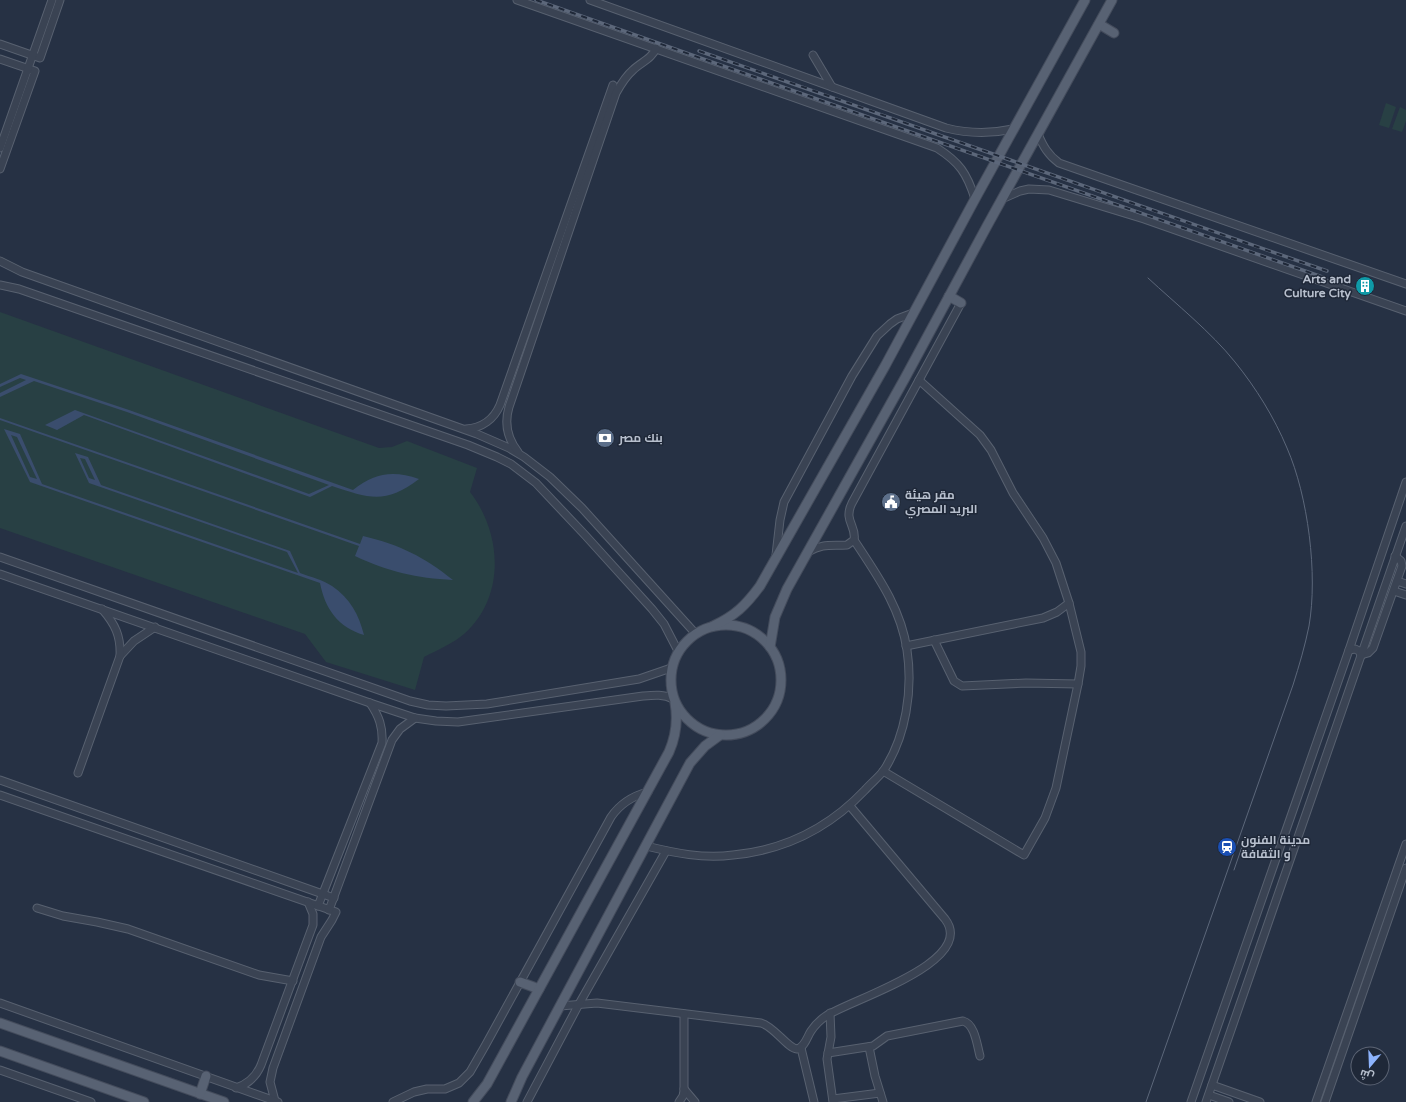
<svg xmlns="http://www.w3.org/2000/svg" width="1406" height="1102" viewBox="0 0 1406 1102" font-family="'Varela Round',Cairo,sans-serif">
<style>
.green{fill:#284044}
.water{fill:#3a4d6d;fill-rule:evenodd}
.lines{fill:none;stroke-linecap:round;stroke-linejoin:round}
.minor-casing{stroke:#586170;stroke-width:9}
.major-casing{stroke:#444c5c;stroke-width:11}
.minor{stroke:#3a4353;stroke-width:7}
.major{stroke:#586273;stroke-width:9}
.tram{stroke:#5c677a;stroke-width:1}
.rail-casing{stroke:#5c677a;stroke-width:3.5}
.rail{stroke:#1f2838;stroke-width:2;stroke-dasharray:6;stroke-linecap:butt}
.labels{text-anchor:middle;stroke-width:3;stroke-linejoin:round;paint-order:stroke}
.poi-label{font-size:12px;font-weight:bold;fill:#b7bfcd;stroke:#1f2838;text-anchor:start}
</style>
<rect width="100%" height="100%" fill="#263144"/>
<g class="green">
<path d="M 1386,103 L 1396,107 L 1389,128 L 1379,125 Z"/>
<path d="M 1400,107 L 1406,110 L 1406,121 L 1402,132 L 1392,129 Z"/>
<path d="M 0,312 L 379,448 L 392,447 L 407,441 L 477,468 L 470,492 C 502,533 506,597 464,634 C 455,642 436,651 424,657 L 415,690 L 326,662 L 305,634 L 0,528 Z"/>
</g>
<g class="water">
<path d="M 21,374 L 129,410 L 353,490 C 374,473 393,470 419,479 C 385,505 369,498 332,486 L 310,497 L 84,415 L 57,430 L 45,425 L 75,410 L 309,494 L 329,485 L 127,412 L 34,381 L 0,397 L 0,393 L 26,380 L 20,378 L 0,387 L 0,384 Z"/>
<path d="M 0,418 L 360,544 L 363,536 C 400,545 423,556 453,580 C 416,578 389,572 355,556 L 359,546 L 0,420 Z"/>
<path d="M 4,429 L 20,434 L 42,484 L 298,573 L 287,552 L 89,483 L 75,453 L 88,457 L 101,485 L 290,551 L 300,573 C 311,577 323,580 332,586 C 350,598 359,615 364,635 C 338,627 325,609 320,583 L 30,482 ZM 11,435 L 17,437 L 37,479 L 30,477 ZM 80,458 L 85,459 L 95,480 L 89,478 Z"/>
</g>
<g class="lines">
<g class="minor-casing">
<g id="minor">
<path d="M 517,0 L 937,148 C 959,162 967,173 975,199"/>
<path d="M 590,0 L 946,128 C 970,134 990,134 1013,129"/>
<path d="M 0,44 L 40,58 L 60,0"/>
<path d="M 813,55 L 832,87"/>
<path d="M 0,59 L 35,71 L 0,169"/>
<path d="M 1038,134 C 1043,146 1048,155 1059,163 L 1406,284"/>
<path d="M 0,148 L 52,0"/>
<path d="M 1002,199 L 1020,191 L 1029,189 L 1049,190 L 1144,219 L 1406,311"/>
<path d="M 0,261 L 22,272 L 477,434 L 509,448 L 524,457 L 550,477 L 582,508 L 695,633"/>
<path d="M 0,285 L 19,289 L 468,445 L 497,457 L 511,464 L 536,483 L 585,535 L 652,609 L 664,624 L 678,651"/>
<path d="M 466,429 C 482,428 494,419 500,405 L 613,85"/>
<path d="M 518,452 C 507,438 504,424 509,407 L 616,93 C 621,84 626,76 633,70 C 641,62 652,59 656,48"/>
<path d="M 808,552 C 823,543 831,546 847,545 L 854,540 C 857,526 843,521 852,503 L 961,303"/>
<path d="M 776,555 L 780,520 L 784,502 L 852,376 L 877,336 L 890,324 L 897,319 L 913,313"/>
<path d="M 0,557 L 393,695 L 410,701 L 428,705 L 446,706 L 487,704 L 639,679 L 671,668"/>
<path d="M 0,574 L 370,703 L 415,718 L 436,721 L 458,722 L 643,696 C 654,695 664,694 673,699"/>
<path d="M 1397,581 L 1406,584"/>
<path d="M 1394,591 L 1406,595"/>
<path d="M 934,640 L 954,681 L 962,686 L 1026,683 L 1078,684"/>
<path d="M 906,646 L 1043,618 L 1057,612 L 1069,603"/>
<path d="M 1349,650 L 1355,649 L 1359,651 L 1361,655 L 1368,653 L 1373,648 L 1402,566 L 1401,561 L 1395,556"/>
<path d="M 120,656 L 134,641 L 155,627"/>
<path d="M 883,771 L 1024,855 L 1045,818 L 1056,788 L 1078,684 L 1081,666 L 1081,652 L 1069,603 L 1056,563 L 1043,538 L 1013,493 L 991,450 L 980,435 L 919,380"/>
<path d="M 78,773 L 120,656 C 121,636 115,624 102,609"/>
<path d="M 0,780 L 334,898"/>
<path d="M 0,795 L 336,912 L 332,920 L 321,937 L 273,1068 L 270,1082 L 275,1101"/>
<path d="M 646,846 C 675,853 703,859 733,855 C 785,850 829,828 865,790 C 871,783 879,777 884,770 C 906,736 913,690 907,650 C 901,608 877,575 854,540"/>
<path d="M 318,906 L 382,743 C 383,727 379,716 370,703"/>
<path d="M 37,908 L 63,916 L 97,922 L 128,929 L 259,975 L 293,981"/>
<path d="M 329,910 L 392,740 L 400,729 L 415,718"/>
<path d="M 0,1003 L 278,1102"/>
<path d="M 560,1006 L 597,1003 L 761,1023 C 775,1027 787,1048 797,1049 C 805,1047 807,1037 811,1031 C 815,1025 820,1020 826,1016 C 850,1000 978,962 945,919 L 850,806"/>
<path d="M 830,1013 L 831,1037 L 827,1059 L 833,1102"/>
<path d="M 869,1047 L 875,1076 L 883,1102"/>
<path d="M 801,1048 L 814,1102"/>
<path d="M 828,1053 L 873,1046 L 887,1036 L 963,1021 C 975,1024 977,1045 980,1056"/>
<path d="M 0,1070 L 91,1102"/>
<path d="M 1212,1085 L 1260,1102"/>
<path d="M 236,1088 C 248,1084 256,1077 261,1065 L 313,925 L 313,914 L 308,902"/>
<path d="M 684,1089 L 695,1102"/>
<path d="M 1209,1095 L 1229,1102"/>
<path d="M 833,1099 L 880,1093"/>
<path d="M 393,1102 L 414,1092 L 427,1089 L 445,1089 L 459,1083 L 470,1072 L 485,1046 L 611,817 C 620,804 632,796 648,792"/>
<path d="M 527,1102 L 579,1004 L 666,851"/>
<path d="M 679,1102 L 683,1096 L 684,1091 L 684,1014"/>
<path d="M 1191,1102 L 1349,650 L 1406,482"/>
<path d="M 1206,1102 L 1406,526"/>
<path d="M 1316,1102 L 1406,844"/>
<path d="M 1325,1102 L 1406,868"/>
</g>
</g>
<g class="major-casing">
<g id="major">
<path d="M 1099,24 L 1114,33"/>
<path d="M 949,296 L 961,303"/>
<circle cx="726" cy="680" r="55"/>
<path d="M 713,626 C 735,616 746,605 760,586 L 885,366 L 975,199 L 1085,0"/>
<path d="M 770,647 L 775,617 L 787,589 L 905,378 L 987,226 L 1112,0"/>
<path d="M 520,982 L 539,989"/>
<path d="M 0,1023 L 224,1102"/>
<path d="M 0,1051 L 144,1102"/>
<path d="M 200,1094 L 206,1076"/>
<path d="M 473,1102 L 487,1084 L 669,752 C 676,736 678,720 675,703"/>
<path d="M 511,1102 L 522,1077 L 690,763 L 705,746 L 720,735"/>
</g>
</g>
<use href="#minor" class="minor"/>
<use href="#major" class="major"/>
<g class="tram">
<path d="M 1234,870 L 1245,838"/>
<path d="M 1146,1102 L 1293,685 C 1299,666 1305,646 1309,626 C 1318,574 1308,496 1287,448 C 1274,417 1256,388 1235,362 C 1211,332 1176,304 1148,278"/>
</g>
<g class="rail-casing">
<g id="rail">
<path d="M 536,0 L 1325,278"/>
<path d="M 699,51 C 909,123 1117,199 1327,271"/>
</g>
</g>
<use href="#rail" class="rail"/>
</g>
<defs>
<g id="building-disc" transform="scale(1)"><circle r="9.5" fill="#0f9aa8" stroke="#1f2838"/><path d="M-4-6H4V6H1V3H-1V6H-4ZM-2.5-4.3h1.7v1.8h-1.7ZM.8-4.3h1.7v1.8H.8ZM-2.5-1h1.7V.8h-1.7ZM.8-1h1.7V.8H.8Z" fill="#fff"/></g>
<g id="bank-disc" transform="scale(1)"><circle r="9.5" fill="#5c6f8a" stroke="#1f2838"/><path d="M-6-4H6V4H-6ZM0-2.3a2.3 2.3 0 1 0 0 4.6a2.3 2.3 0 1 0 0-4.6Z" fill="#fff"/></g>
<g id="civic-disc" transform="scale(1)"><circle r="9.5" fill="#5c6f8a" stroke="#1f2838"/><path d="M-.6-6.5H3V-4.5H.6V-3L4-1V1h2V6H-6V1h2V-1L-.6-3ZM-1.2 2.5V6h2.4V2.5Z" fill="#fff"/></g>
<g id="station-disc" transform="scale(1)"><circle r="9.5" fill="#1a4fb4" stroke="#1f2838"/><path d="M-3-6H3Q5-6 5-4V2Q5 4 3 4L4.5 6H3L1.5 4h-3L-3 6H-4.5L-3 4Q-5 4-5 2V-4Q-5-6-3-6ZM-3.5-4v3h7v-3ZM-3.5 1v1.5H-2V1ZM2 1v1.5H3.5V1Z" fill="#fff"/></g>
</defs>
<g fill-rule="evenodd">
<use href="#building-disc" x="1365" y="286"/>
<use href="#bank-disc" x="605" y="438"/>
<use href="#civic-disc" x="891" y="502"/>
<use href="#station-disc" x="1227" y="847"/>
</g>
<g class="labels">
<g class="poi-label">
<text x="1351" y="283" text-anchor="end">Arts and<tspan x="1351" dy="14">Culture City</tspan></text>
<text x="619" y="442">بنك مصر</text>
<text x="905" y="499">مقر هيئة<tspan x="905" dy="14">البريد المصري</tspan></text>
<text x="1241" y="844">مدينة الفنون<tspan x="1241" dy="14">و الثقافة</tspan></text>
</g>
</g>
<g transform="translate(1370 1066) rotate(199)"><circle r="19" fill="#1f2838" stroke="#5c6474"/>
<path d="M0-3L7 15L0 10L-7 15Z" fill="#8db3fc"/>
<text y="-6" font-size="11" font-weight="bold" text-anchor="middle" fill="#b7bfcd">ش</text>
</g>
</svg>
